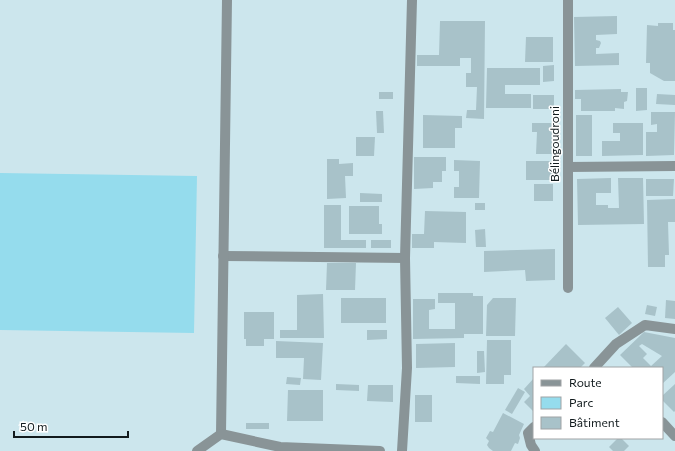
<svg xmlns="http://www.w3.org/2000/svg" width="675" height="451" viewBox="0 0 675 451" font-family="Commissioner,sans-serif">
<style>
.green{fill:#95dced}
.building{fill:#a8c2c9;fill-rule:evenodd}
.lines{fill:none;stroke-linecap:round;stroke-linejoin:round}
.minor{stroke:#899497;stroke-width:10}
.labels{text-anchor:middle;stroke-width:3;stroke-linejoin:round;paint-order:stroke}
.street-label{font-size:12px;fill:#111a1d;stroke:#fff}
</style>
<rect width="100%" height="100%" fill="#cce6ed"/>
<path class="green" d="M 0,173 L 197,176 L 194,333 L 0,330 Z"/>
<g class="building">
<path d="M 617,16 L 617,34 L 596,35 L 596,40 L 600,41 L 601,43 L 599,48 L 596,48 L 596,54 L 619,53 L 619,65 L 575,66 L 574,17 Z"/>
<path d="M 440,21 L 485,21 L 484,119 L 466,118 L 467,110 L 476,110 L 477,87 L 466,87 L 466,73 L 471,73 L 471,58 L 460,58 L 460,66 L 417,66 L 417,55 L 439,55 Z"/>
<path d="M 658,23 L 673,23 L 673,30 L 675,30 L 675,81 L 664,81 L 650,73 L 650,63 L 646,63 L 647,25 L 658,26 Z"/>
<path d="M 526,37 L 553,37 L 553,62 L 525,62 Z"/>
<path d="M 554,65 L 554,81 L 543,82 L 543,66 Z"/>
<path d="M 487,68 L 540,68 L 540,85 L 505,85 L 505,94 L 531,94 L 531,108 L 486,108 Z"/>
<path d="M 636,88 L 647,88 L 647,110 L 636,111 Z"/>
<path d="M 621,89 L 621,92 L 628,92 L 627,101 L 624,102 L 624,109 L 615,108 L 615,111 L 581,111 L 581,99 L 575,99 L 575,90 Z"/>
<rect x="379" y="92" width="14" height="7"/>
<path d="M 657,94 L 675,95 L 675,105 L 656,104 Z"/>
<rect x="533" y="95" width="21" height="14"/>
<path d="M 376,111 L 383,111 L 384,133 L 377,133 Z"/>
<path d="M 651,112 L 675,112 L 674,155 L 646,156 L 646,132 L 657,132 L 657,124 L 651,125 Z"/>
<path d="M 423,115 L 462,116 L 462,128 L 455,128 L 455,148 L 423,148 Z"/>
<rect x="576" y="115" width="16" height="41"/>
<path d="M 532,123 L 553,123 L 552,154 L 536,154 L 537,132 L 532,132 Z"/>
<path d="M 613,123 L 643,123 L 643,155 L 602,156 L 602,141 L 620,141 L 620,133 L 613,133 Z"/>
<path d="M 356,137 L 375,137 L 374,156 L 356,156 Z"/>
<path d="M 414,157 L 446,157 L 446,171 L 442,171 L 442,182 L 433,182 L 433,188 L 414,189 Z"/>
<path d="M 327,159 L 339,159 L 339,164 L 353,163 L 353,176 L 345,176 L 346,198 L 327,199 Z"/>
<path d="M 454,160 L 480,161 L 479,198 L 454,198 L 454,187 L 459,187 L 459,171 L 454,171 Z"/>
<rect x="526" y="161" width="27" height="19"/>
<path d="M 611,178 L 611,193 L 596,193 L 596,205 L 608,205 L 608,208 L 619,208 L 618,178 L 643,178 L 644,224 L 578,225 L 577,179 Z"/>
<path d="M 646,179 L 674,179 L 673,196 L 646,196 Z"/>
<rect x="534" y="184" width="19" height="17"/>
<path d="M 360,193 L 382,194 L 382,202 L 360,202 Z"/>
<path d="M 675,199 L 675,222 L 668,222 L 669,255 L 665,255 L 665,267 L 648,267 L 647,200 Z"/>
<rect x="475" y="203" width="10" height="7"/>
<path d="M 324,205 L 341,205 L 341,240 L 366,240 L 366,248 L 324,248 Z"/>
<path d="M 349,206 L 379,206 L 379,224 L 382,224 L 382,234 L 349,234 Z"/>
<path d="M 425,211 L 466,212 L 466,243 L 434,242 L 434,248 L 412,248 L 412,234 L 424,234 Z"/>
<path d="M 485,229 L 486,247 L 476,247 L 475,230 Z"/>
<rect x="371" y="240" width="20" height="8"/>
<path d="M 555,249 L 555,280 L 526,281 L 525,270 L 484,272 L 484,251 Z"/>
<path d="M 327,263 L 356,263 L 355,290 L 326,290 Z"/>
<path d="M 438,293 L 473,293 L 473,296 L 483,296 L 483,334 L 464,334 L 464,338 L 413,339 L 413,299 L 435,299 L 435,309 L 429,310 L 429,329 L 455,329 L 455,303 L 438,303 Z"/>
<path d="M 323,294 L 324,338 L 280,338 L 280,330 L 297,330 L 297,295 Z"/>
<rect x="341" y="298" width="45" height="25"/>
<path d="M 493,298 L 516,298 L 515,336 L 486,336 L 487,305 Z"/>
<path d="M 666,300 L 675,301 L 675,319 L 665,318 Z"/>
<path d="M 647,305 L 657,307 L 655,316 L 645,314 Z"/>
<path d="M 618,307 L 632,323 L 619,335 L 605,318 Z"/>
<path d="M 244,312 L 274,312 L 274,339 L 264,339 L 264,346 L 246,346 L 246,339 L 244,339 Z"/>
<path d="M 367,330 L 387,330 L 387,339 L 367,340 Z"/>
<path d="M 644,332 L 675,338 L 675,372 L 662,384 L 662,368 L 633,368 L 620,355 ZM 642,344 L 662,356 L 651,366 L 643,358 L 647,354 L 639,346 Z"/>
<path d="M 487,340 L 511,340 L 511,375 L 504,375 L 504,384 L 486,384 Z"/>
<path d="M 276,341 L 323,343 L 321,380 L 303,379 L 304,358 L 276,358 Z"/>
<path d="M 455,343 L 455,367 L 416,368 L 416,344 Z"/>
<path d="M 566,344 L 585,363 L 580,368 L 543,368 Z"/>
<path d="M 477,351 L 484,351 L 485,372 L 477,373 Z"/>
<path d="M 456,376 L 480,376 L 480,384 L 456,383 Z"/>
<path d="M 287,377 L 301,378 L 300,385 L 286,384 Z"/>
<path d="M 534,378 L 534,412 L 524,402 L 530,396 L 524,389 Z"/>
<path d="M 336,384 L 359,385 L 359,391 L 336,390 Z"/>
<path d="M 675,384 L 675,411 L 674,412 L 662,400 L 662,396 Z"/>
<path d="M 368,385 L 393,385 L 393,402 L 367,401 Z"/>
<path d="M 518,388 L 525,392 L 512,414 L 505,410 Z"/>
<path d="M 288,390 L 323,390 L 323,421 L 287,421 Z"/>
<rect x="415" y="395" width="17" height="27"/>
<path d="M 503,413 L 524,424 L 519,435 L 520,438 L 518,444 L 515,443 L 511,451 L 493,451 L 489,448 L 487,445 L 489,441 L 486,438 L 490,431 L 493,432 Z"/>
<rect x="246" y="423" width="23" height="6"/>
<path d="M 618,438 L 621,438 L 629,446 L 624,451 L 613,451 L 609,447 Z"/>
</g>
<g class="lines">
<g class="minor">
<path d="M 568,167 L 675,166"/>
<path d="M 223,256 L 405,258"/>
<path d="M 568,288 L 568,0"/>
<path d="M 594,368 L 616,344 L 645,325 L 675,329"/>
<path d="M 662,422 L 675,436"/>
<path d="M 534,427 L 528,433 L 531,445 L 535,451"/>
<path d="M 221,434 L 227,0"/>
<path d="M 197,451 L 221,434 L 280,447 L 380,451"/>
<path d="M 402,451 L 407,368 L 405,258 L 412,0"/>
</g>
</g>
<g class="labels">
<g class="street-label">
<text transform="translate(555 144) rotate(-90)" y="4">Bélingoudroni</text>
</g>
</g>
<rect x="533" y="367" width="130" height="72" fill="#ffffff" stroke="#a0a3a5"/>
<rect x="541" y="380" width="20" height="6" fill="#899497" stroke="#a0a3a5"/>
<text x="569" y="387" font-size="12" fill="#111a1d">Route</text>
<rect x="541" y="397" width="20" height="12" fill="#95dced" stroke="#a0a3a5"/>
<text x="569" y="407" font-size="12" fill="#111a1d">Parc</text>
<rect x="541" y="417" width="20" height="12" fill="#a8c2c9" stroke="#a0a3a5"/>
<text x="569" y="427" font-size="12" fill="#111a1d">Bâtiment</text>
<path d="M14 431v6h114v-6" fill="none" stroke="#111a1d" stroke-width="2"/>
<text x="20" y="431" font-size="12" fill="#111a1d" stroke="#ffffff" stroke-width="3" paint-order="stroke">50 m</text>
</svg>
